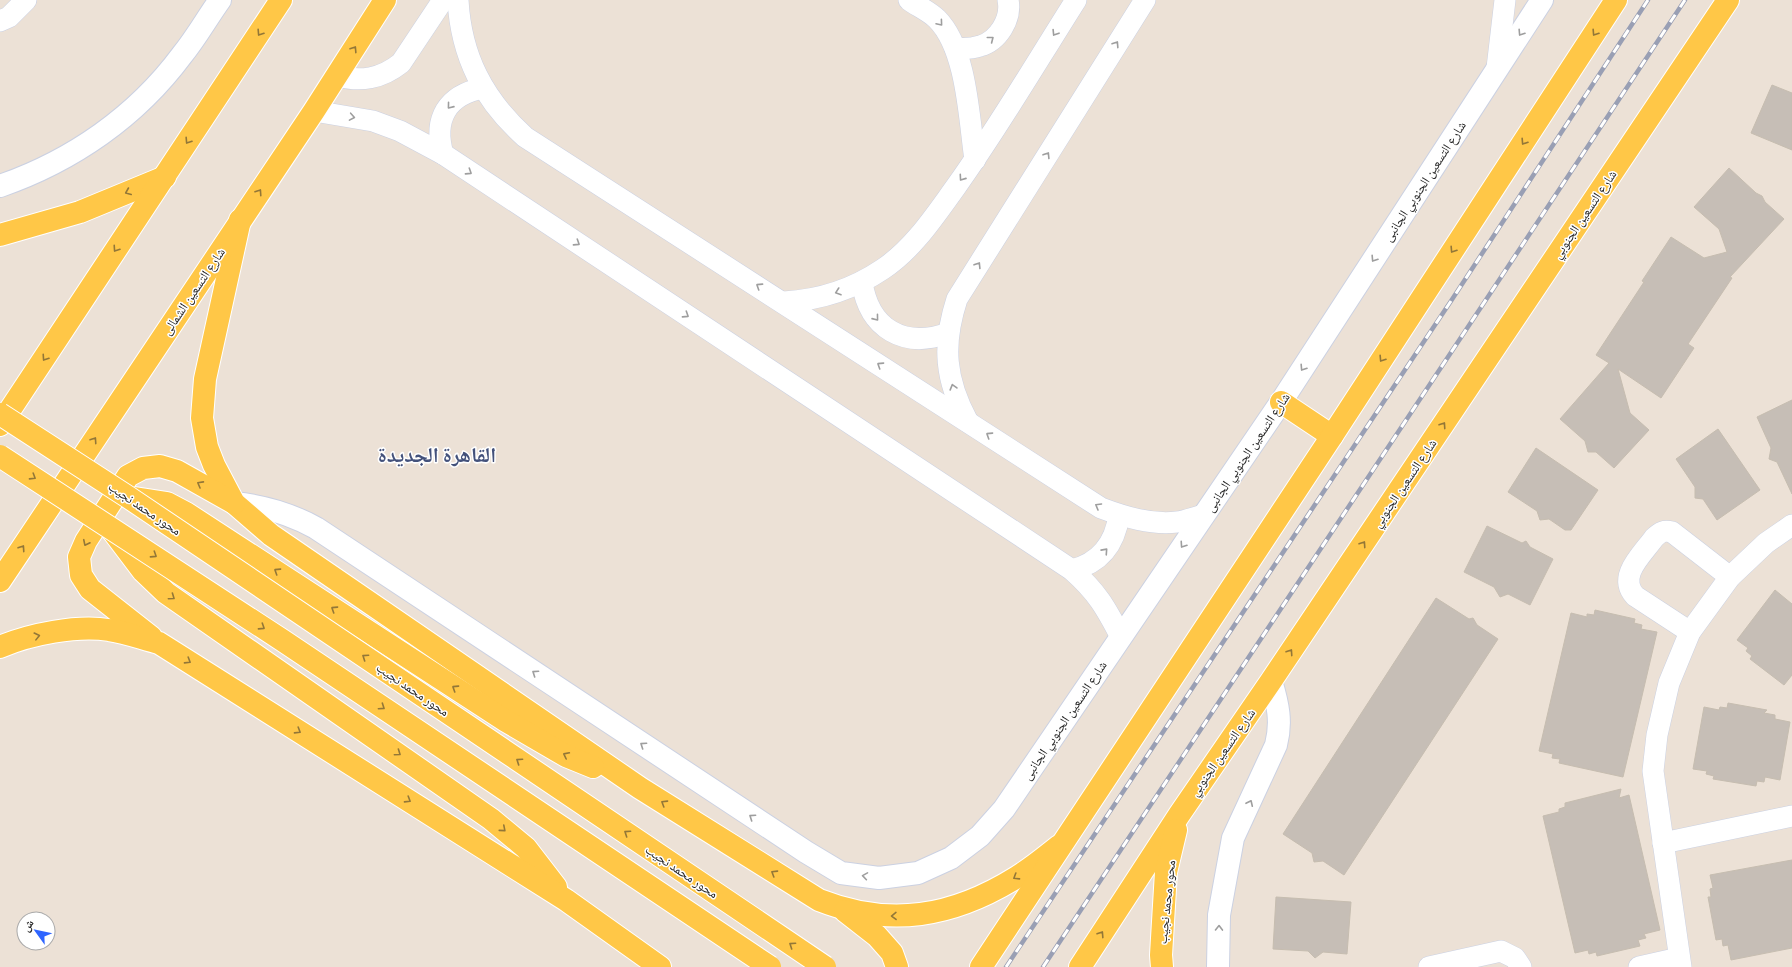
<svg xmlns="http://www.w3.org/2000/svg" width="1792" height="967" viewBox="0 0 1792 967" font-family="Manrope,'Noto Naskh Arabic',sans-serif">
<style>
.building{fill:#c6beb6;stroke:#c6bdb0}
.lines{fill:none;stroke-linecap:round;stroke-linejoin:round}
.minor-casing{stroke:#cbd1e2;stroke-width:22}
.tertiary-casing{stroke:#cbd1e2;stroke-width:24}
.secondary-casing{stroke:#cbd1e2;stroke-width:24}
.primary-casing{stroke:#fff;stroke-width:24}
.minor{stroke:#fff;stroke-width:21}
.tertiary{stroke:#fff;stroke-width:22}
.secondary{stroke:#fff;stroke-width:22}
.primary{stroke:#ffc747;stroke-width:22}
.rail-casing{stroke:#999fb4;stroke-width:4.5}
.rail{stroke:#fff;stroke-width:3;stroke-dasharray:9;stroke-linecap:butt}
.primary-bridge-casing{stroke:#fff;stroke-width:24;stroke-linecap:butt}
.primary-bridge{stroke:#ffc747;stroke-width:22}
.oneway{stroke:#9e9e9e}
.oneway2{stroke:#937737}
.labels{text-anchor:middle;stroke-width:3;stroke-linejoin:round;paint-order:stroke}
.street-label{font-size:13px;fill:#272727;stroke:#fff}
.town-label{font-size:21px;font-weight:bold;fill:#43517b;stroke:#fff}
</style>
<rect width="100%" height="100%" fill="#ece1d6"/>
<g class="building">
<path d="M 1772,85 L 1792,93 L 1792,150 L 1751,133 Z"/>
<path d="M 1729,168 L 1756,193 L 1762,196 L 1765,202 L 1784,219 L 1730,277 L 1732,278 L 1688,344 L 1694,348 L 1661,398 L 1618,369 L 1630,413 L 1649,430 L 1614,468 L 1596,452 L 1588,452 L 1585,441 L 1560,419 L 1609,363 L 1596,355 L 1644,282 L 1642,281 L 1671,237 L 1704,258 L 1727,252 L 1719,229 L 1694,207 Z"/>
<path d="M 1792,400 L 1792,494 L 1777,462 L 1769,459 L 1771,448 L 1757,417 Z"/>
<path d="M 1718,429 L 1760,490 L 1717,520 L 1703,499 L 1695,498 L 1695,487 L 1676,459 Z"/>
<path d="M 1536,448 L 1598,490 L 1571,530 L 1565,530 L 1549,519 L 1540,520 L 1537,511 L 1508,492 Z"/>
<path d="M 1487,526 L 1522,543 L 1526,541 L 1530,547 L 1553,559 L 1530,605 L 1508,594 L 1500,597 L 1494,587 L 1464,572 Z"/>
<path d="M 1775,590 L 1792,604 L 1792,675 L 1784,685 L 1750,659 L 1752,656 L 1746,651 L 1748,648 L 1737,640 Z"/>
<path d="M 1436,598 L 1469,619 L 1473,618 L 1477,625 L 1498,639 L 1344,875 L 1323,861 L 1314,862 L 1312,853 L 1283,834 Z"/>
<path d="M 1595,610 L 1635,619 L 1634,623 L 1642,625 L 1641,629 L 1657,632 L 1623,777 L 1559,763 L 1560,759 L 1552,758 L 1553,754 L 1539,751 L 1571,613 L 1587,617 L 1587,614 L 1594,615 Z"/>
<path d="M 1728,703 L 1767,710 L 1764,713 L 1775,715 L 1775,719 L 1790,722 L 1780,780 L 1765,777 L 1764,782 L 1757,781 L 1756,786 L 1713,779 L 1714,776 L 1706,774 L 1707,771 L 1693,769 L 1704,707 L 1719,710 L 1720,707 L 1727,708 Z"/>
<path d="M 1621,789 L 1619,798 L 1629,795 L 1660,930 L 1644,934 L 1646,938 L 1638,940 L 1640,946 L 1597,956 L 1596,952 L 1589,954 L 1588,950 L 1575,953 L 1543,816 L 1559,812 L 1559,809 L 1565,807 L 1565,803 Z"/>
<path d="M 1792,860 L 1792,948 L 1731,960 L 1728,945 L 1723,946 L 1722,939 L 1716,940 L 1708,897 L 1711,897 L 1710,889 L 1713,888 L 1710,875 Z"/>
<path d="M 1276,897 L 1351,902 L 1347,954 L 1323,952 L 1315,958 L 1308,951 L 1273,949 Z"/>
</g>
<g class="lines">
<g class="minor-casing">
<g id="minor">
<path d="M 458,0 C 461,56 483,99 525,137 L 1101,508 C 1125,517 1151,525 1177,522 C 1186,521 1195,517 1204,515"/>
<path d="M 909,0 C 917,6 929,11 937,19 C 967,49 969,119 975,160"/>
<path d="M 0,21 L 9,17 L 26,0"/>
<path d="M 955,48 C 964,49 971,49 980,46 C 998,41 1012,19 1008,0"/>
<path d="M 1497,68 L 1505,0"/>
<path d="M 337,76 C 361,82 381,79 401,63 L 443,0"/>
<path d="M 314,111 L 373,121 L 400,131 L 443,154 L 1072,570 C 1097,592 1106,608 1121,637"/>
<path d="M 443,154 C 433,119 447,95 483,88"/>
<path d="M 862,282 C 869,329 904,349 948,333"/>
<path d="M 784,302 C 820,300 852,290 883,269 C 913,249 934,217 955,188 C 998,128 1036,63 1076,0"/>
<path d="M 968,422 C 945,380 942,345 957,299 L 1145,0"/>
<path d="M 1072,570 C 1100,563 1115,544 1119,515"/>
<path d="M 1690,632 L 1635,596 C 1617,576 1642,555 1654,538 C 1660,532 1664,530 1672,532 L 1730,577"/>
<path d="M 1663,843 L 1792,816"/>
<path d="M 1429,967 L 1501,951 L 1515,958 L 1521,967"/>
<path d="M 1639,967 L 1679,958"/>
<path d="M 1681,967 L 1653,771 L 1657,735 L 1669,683 L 1690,632 L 1730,577 L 1766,543 L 1792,525"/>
</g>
</g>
<g class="tertiary-casing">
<g id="tertiary">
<path d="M 234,503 C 264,506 289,513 316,528 L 806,852 L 841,873 L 879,878 L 918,873 L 951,858 L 980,836 L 1004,809 L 1281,402 L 1542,0"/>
<path d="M 1218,967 L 1219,915 L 1233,838 L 1276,745 C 1282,722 1278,704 1271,681"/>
</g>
</g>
<g class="secondary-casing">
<path id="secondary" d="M 0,186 C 72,161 136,117 182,55 C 196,38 207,18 220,0"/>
</g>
<g class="primary-casing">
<g id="primary">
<path d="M 240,220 L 205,379 L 202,418 L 207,447 L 214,465 L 234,503 L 271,535 L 640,788 L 819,900 C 890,928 953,917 1017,877 C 1032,868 1045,857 1059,846"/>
<path d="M 0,235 L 80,212 L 165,177"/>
<path d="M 1281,402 L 1332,436"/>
<path d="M 0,425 L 281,0"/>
<path d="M 128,497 L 167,503 L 186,513 L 506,721 L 566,756 L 593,767"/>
<path d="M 112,530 L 143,571 L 166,593 L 491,819 L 526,848 L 556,887"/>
<path d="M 0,581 L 314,111 L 385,0"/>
<path d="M 151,637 L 90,589 L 81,575 L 79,557 L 86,541 L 128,476 L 143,468 L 160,466 L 177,471 L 234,503"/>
<path d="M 0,647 C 30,634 77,625 109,630 C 125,632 143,639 159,643 L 566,900 L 660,967"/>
<path d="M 845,911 L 877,936 L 892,953 L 897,967"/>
<path d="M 981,967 L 1332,436 L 1616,0"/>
<path d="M 1080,967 L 1179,815 L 1271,681 L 1728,0"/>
<path d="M 1162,967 L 1161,955 L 1166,872 L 1176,830"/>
</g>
</g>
<use href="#minor" class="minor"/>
<use href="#tertiary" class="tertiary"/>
<use href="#secondary" class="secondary"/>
<use href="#primary" class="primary"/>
<g class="rail-casing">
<g id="rail">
<path d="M 1006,967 L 1451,301 L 1648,0"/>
<path d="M 1043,967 L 1685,0"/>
</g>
</g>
<use href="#rail" class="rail"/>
<g class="primary-bridge-casing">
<g id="primary-bridge">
<path d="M 0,414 L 128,497 L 825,967"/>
<path d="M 0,456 L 282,640 L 770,967"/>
</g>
</g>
<use href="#primary-bridge" class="primary-bridge"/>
</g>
<defs><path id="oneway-chevron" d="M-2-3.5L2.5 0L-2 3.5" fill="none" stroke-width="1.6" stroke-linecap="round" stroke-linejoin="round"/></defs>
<g class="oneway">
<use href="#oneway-chevron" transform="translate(940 23) rotate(50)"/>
<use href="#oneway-chevron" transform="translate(1055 33) rotate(122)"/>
<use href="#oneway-chevron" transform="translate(1521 33) rotate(123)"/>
<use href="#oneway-chevron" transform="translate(991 39) rotate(-38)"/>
<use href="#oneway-chevron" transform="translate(1116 44) rotate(-57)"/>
<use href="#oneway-chevron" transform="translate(450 106) rotate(129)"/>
<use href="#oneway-chevron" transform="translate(352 117) rotate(10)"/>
<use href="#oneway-chevron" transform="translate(1047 155) rotate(-58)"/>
<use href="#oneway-chevron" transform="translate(469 172) rotate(33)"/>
<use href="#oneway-chevron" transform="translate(962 178) rotate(125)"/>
<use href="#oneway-chevron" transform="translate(577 243) rotate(33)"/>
<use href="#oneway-chevron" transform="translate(1374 259) rotate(123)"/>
<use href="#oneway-chevron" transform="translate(978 265) rotate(-58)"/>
<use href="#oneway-chevron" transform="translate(759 286) rotate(-147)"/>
<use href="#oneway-chevron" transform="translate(838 292) rotate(161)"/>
<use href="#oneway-chevron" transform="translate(686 315) rotate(33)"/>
<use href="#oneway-chevron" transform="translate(876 318) rotate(51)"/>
<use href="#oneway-chevron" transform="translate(880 365) rotate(-147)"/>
<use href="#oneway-chevron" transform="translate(1303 368) rotate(123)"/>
<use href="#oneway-chevron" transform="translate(953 387) rotate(-106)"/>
<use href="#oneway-chevron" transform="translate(989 435) rotate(-147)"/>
<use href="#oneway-chevron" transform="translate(1098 506) rotate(-150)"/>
<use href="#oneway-chevron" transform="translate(1183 545) rotate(124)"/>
<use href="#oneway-chevron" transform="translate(1105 551) rotate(-48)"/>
<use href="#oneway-chevron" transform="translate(535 673) rotate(-146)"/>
<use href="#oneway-chevron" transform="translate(643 745) rotate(-146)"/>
<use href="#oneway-chevron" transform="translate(1250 803) rotate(-65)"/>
<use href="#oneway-chevron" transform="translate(752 817) rotate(-146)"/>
<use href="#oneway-chevron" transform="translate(865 876) rotate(-171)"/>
<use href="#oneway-chevron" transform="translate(1219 928) rotate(-89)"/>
</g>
<g class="oneway2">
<use href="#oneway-chevron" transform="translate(260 33) rotate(123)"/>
<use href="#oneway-chevron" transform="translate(1595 33) rotate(123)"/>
<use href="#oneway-chevron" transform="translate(354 49) rotate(-57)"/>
<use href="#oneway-chevron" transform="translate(188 141) rotate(123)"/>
<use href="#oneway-chevron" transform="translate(1524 142) rotate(123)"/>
<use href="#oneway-chevron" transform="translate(128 192) rotate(157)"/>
<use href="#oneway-chevron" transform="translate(259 192) rotate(-56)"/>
<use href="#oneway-chevron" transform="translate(116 249) rotate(124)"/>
<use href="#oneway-chevron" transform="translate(1453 250) rotate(123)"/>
<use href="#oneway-chevron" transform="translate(45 358) rotate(124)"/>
<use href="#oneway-chevron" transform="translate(1382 359) rotate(123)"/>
<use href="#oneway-chevron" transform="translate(1443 425) rotate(-56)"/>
<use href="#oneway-chevron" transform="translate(94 440) rotate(-56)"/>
<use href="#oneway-chevron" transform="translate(33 477) rotate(32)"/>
<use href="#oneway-chevron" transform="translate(200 484) rotate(-151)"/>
<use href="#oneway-chevron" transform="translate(86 543) rotate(116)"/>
<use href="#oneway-chevron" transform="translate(1363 544) rotate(-56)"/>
<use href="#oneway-chevron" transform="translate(22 548) rotate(-56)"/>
<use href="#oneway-chevron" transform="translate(154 555) rotate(33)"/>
<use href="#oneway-chevron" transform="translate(277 571) rotate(-147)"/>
<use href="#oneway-chevron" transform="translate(172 597) rotate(35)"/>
<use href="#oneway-chevron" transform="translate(334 609) rotate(-147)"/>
<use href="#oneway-chevron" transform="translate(262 627) rotate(33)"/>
<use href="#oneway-chevron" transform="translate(37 636) rotate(-14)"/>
<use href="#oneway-chevron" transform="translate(1290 652) rotate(-56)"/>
<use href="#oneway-chevron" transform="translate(365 657) rotate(-146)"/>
<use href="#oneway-chevron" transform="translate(188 661) rotate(32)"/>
<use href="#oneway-chevron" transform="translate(455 688) rotate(-147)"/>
<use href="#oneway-chevron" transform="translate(382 707) rotate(34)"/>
<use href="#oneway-chevron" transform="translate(298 731) rotate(32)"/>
<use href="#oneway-chevron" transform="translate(398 753) rotate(35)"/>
<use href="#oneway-chevron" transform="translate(566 755) rotate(-153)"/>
<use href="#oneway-chevron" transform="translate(519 761) rotate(-146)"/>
<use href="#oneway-chevron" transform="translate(408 800) rotate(32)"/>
<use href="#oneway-chevron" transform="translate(664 803) rotate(-148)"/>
<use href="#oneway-chevron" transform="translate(503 829) rotate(41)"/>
<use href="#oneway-chevron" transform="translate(627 833) rotate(-146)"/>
<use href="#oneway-chevron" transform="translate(774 873) rotate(-148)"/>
<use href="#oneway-chevron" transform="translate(1016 877) rotate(148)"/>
<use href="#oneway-chevron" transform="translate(894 916) rotate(179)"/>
<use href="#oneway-chevron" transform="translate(1101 934) rotate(-57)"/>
<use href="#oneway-chevron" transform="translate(792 945) rotate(-146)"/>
</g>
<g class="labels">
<g class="street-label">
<text transform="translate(1424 181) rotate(-57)" y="5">شارع التسعين الجنوبي الجانبى</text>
<text transform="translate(1584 214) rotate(-56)" y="5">شارع التسعين الجنوبي</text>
<text transform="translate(193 291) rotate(-56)" y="5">شارع التسعين الشمالى</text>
<text transform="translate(1247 452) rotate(-56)" y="5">شارع التسعين الجنوبي الجانبى</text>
<text transform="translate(1404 483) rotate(-56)" y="5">شارع التسعين الجنوبي</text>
<text transform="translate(145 508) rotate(34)" y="5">محور محمد نجيب</text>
<text transform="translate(413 689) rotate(34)" y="5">محور محمد نجيب</text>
<text transform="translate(1064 720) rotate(-56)" y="5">شارع التسعين الجنوبي الجانبى</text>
<text transform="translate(1222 752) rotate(-55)" y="5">شارع التسعين الجنوبي</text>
<text transform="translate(682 871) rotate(34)" y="5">محور محمد نجيب</text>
<text transform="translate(1166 902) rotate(-84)" y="5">محور محمد نجيب</text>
</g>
<g class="town-label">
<text x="437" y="462">القاهرة الجديدة</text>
</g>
</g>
<g transform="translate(36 931) rotate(303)"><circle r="19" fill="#ffffff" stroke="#a9a9a9"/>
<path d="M0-3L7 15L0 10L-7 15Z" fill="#2f65ff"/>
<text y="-6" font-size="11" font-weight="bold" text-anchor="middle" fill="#272727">ش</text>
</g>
</svg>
